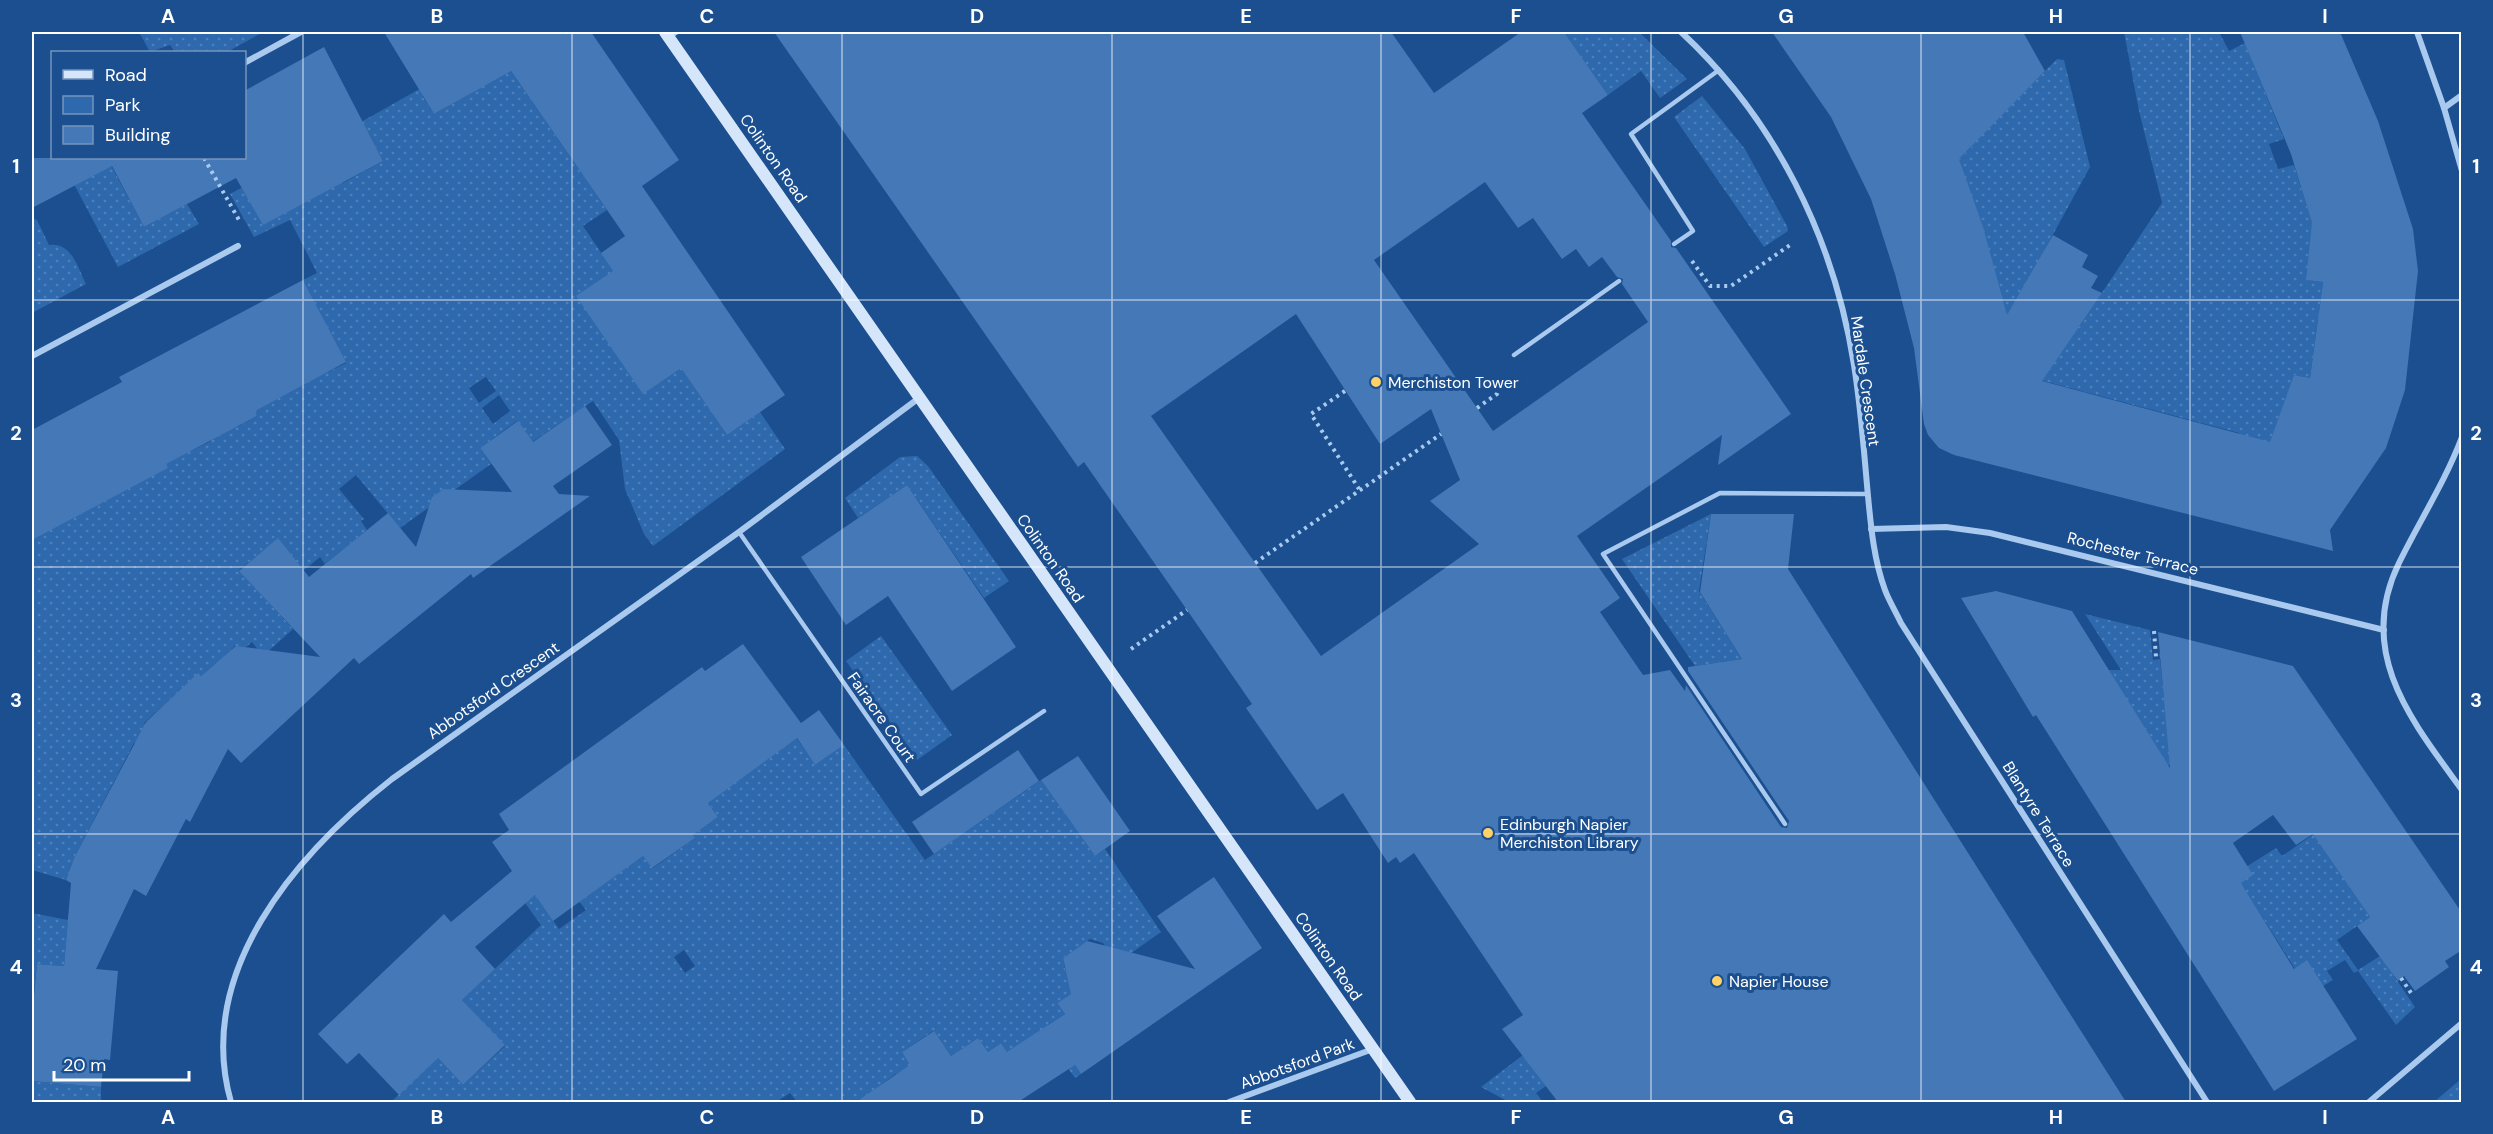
<svg xmlns="http://www.w3.org/2000/svg" width="2493" height="1134" viewBox="0 0 2493 1134" font-family="'DM Sans',sans-serif">
<style>
.green{fill:url(#green-dots);fill-rule:evenodd}
.building{fill:#4478b7;fill-rule:evenodd}
.lines{fill:none;stroke-linecap:round;stroke-linejoin:round}
.path{stroke:#a9c9ee;stroke-width:4;stroke-dasharray:3 4.5;stroke-linecap:butt}
.lane{stroke:#a9c9ee;stroke-width:4.5}
.street{stroke:#a9c9ee;stroke-width:6}
.secondary{stroke:#d6e6fa;stroke-width:12}
.grid{fill:none;stroke:#fff;stroke-width:1.5;stroke-opacity:0.55}
.poi-dot{fill:#ffd166;stroke:#1b4f8f;stroke-width:2}
.labels{text-anchor:middle;stroke-width:6;stroke-linejoin:round;paint-order:stroke}
.street-label{font-size:16px;fill:#fff;stroke:#1b4f8f}
.poi-label{font-size:16px;fill:#fff;stroke:#1b4f8f;text-anchor:start}
.neatline{fill:none;stroke:#fff;stroke-width:2}
.grid-label{font-size:20px;text-anchor:middle;font-weight:bold;fill:#fff}
</style>
<defs>
<pattern id="green-dots" width="8" height="8" patternUnits="userSpaceOnUse" patternTransform="scale(1.5)"><rect width="8" height="8" fill="#2e69ad"/><path d="M2 2h.1M6 6h.1" fill="none" stroke="#4d80b9" stroke-width="1.8" stroke-linecap="round"/></pattern>
</defs>
<rect width="100%" height="100%" fill="#1b4f8f"/>
<g class="green">
<path d="M 139,32 L 263,32 L 227,52 L 175,52 L 170,45 L 150,52 Z"/>
<path d="M 1564,32 L 1639,32 L 1687,79 L 1660,98 L 1641,71 L 1608,95 Z"/>
<path d="M 1876,32 L 1981,32 L 2016,100 L 2057,59 L 2064,60 L 2090,167 L 2040,258 L 2079,327 L 2162,203 L 2139,111 L 2124,32 L 2219,32 L 2229,51 L 2245,43 L 2284,139 L 2269,144 L 2278,169 L 2294,165 L 2321,251 L 2307,280 L 2323,282 L 2310,378 L 2294,375 L 2271,448 L 2251,458 L 2239,433 L 2036,379 L 2007,315 L 1959,159 L 1972,146 L 1963,128 L 1892,57 Z"/>
<path d="M 488,38 L 607,210 L 583,226 L 623,285 L 645,392 L 680,366 L 727,435 L 760,412 L 785,449 L 653,546 L 644,534 L 625,489 L 619,440 L 593,401 L 532,442 L 517,421 L 480,448 L 491,464 L 453,491 L 443,489 L 432,497 L 431,506 L 400,528 L 356,475 L 339,489 L 364,519 L 361,521 L 367,530 L 325,564 L 320,557 L 303,571 L 278,539 L 239,570 L 293,629 L 263,656 L 252,642 L 245,648 L 235,646 L 225,656 L 222,669 L 216,663 L 201,676 L 198,674 L 144,723 L 171,753 L 134,743 L 74,858 L 66,880 L 32,870 L 32,536 L 33,539 L 167,468 L 156,445 L 181,427 L 193,450 L 211,441 L 199,417 L 239,426 L 257,416 L 243,389 L 316,350 L 328,372 L 346,363 L 303,280 L 317,273 L 290,220 L 254,237 L 230,194 L 245,186 L 263,225 L 320,144 L 343,183 L 383,161 L 368,132 L 360,129 L 361,122 L 423,87 L 423,97 L 434,114 L 473,92 ZM 486,377 L 496,391 L 479,403 L 469,388 ZM 499,395 L 510,411 L 493,424 L 482,408 Z"/>
<path d="M 1702,96 L 1745,149 L 1787,226 L 1788,231 L 1764,247 L 1674,117 Z"/>
<path d="M 60,158 L 107,158 L 144,227 L 187,204 L 199,224 L 118,267 Z"/>
<path d="M 32,218 L 37,220 L 49,245 C 72,242 78,268 86,284 L 32,313 Z"/>
<path d="M 917,456 L 928,466 L 1009,581 L 984,598 L 907,485 L 858,518 L 845,498 L 900,457 Z"/>
<path d="M 1711,514 L 1699,591 L 1742,659 L 1695,666 L 1622,559 Z"/>
<path d="M 2085,614 L 2150,630 L 2153,660 L 2160,659 L 2164,700 L 2212,759 L 2165,765 L 2108,670 L 2121,670 Z"/>
<path d="M 881,636 L 952,735 L 917,760 L 846,661 Z"/>
<path d="M 784,720 L 815,765 L 844,745 L 925,860 L 1041,780 L 1095,856 L 1105,849 L 1161,932 L 1117,963 L 1103,943 L 1090,939 L 1063,958 L 1065,969 L 1079,989 L 1057,1003 L 1065,1014 L 1048,1025 L 1081,1074 L 1075,1078 L 1053,1048 L 1019,1071 L 1001,1043 L 988,1052 L 978,1038 L 951,1056 L 933,1031 L 902,1052 L 919,1077 L 905,1087 L 896,1074 L 878,1087 L 888,1102 L 797,1102 L 790,1093 L 776,1102 L 391,1102 L 432,1063 L 421,1040 L 463,1085 L 505,1046 L 462,1000 L 541,925 L 515,889 L 526,882 L 559,929 L 586,910 L 557,874 L 610,879 L 643,856 L 653,868 L 695,838 L 693,835 L 718,817 L 695,784 ZM 684,950 L 695,966 L 685,973 L 674,957 Z"/>
<path d="M 2314,834 L 2370,917 L 2337,940 L 2358,970 L 2388,951 L 2392,973 L 2415,1007 L 2396,1025 L 2358,971 L 2354,973 L 2345,960 L 2327,971 L 2333,980 L 2318,989 L 2314,999 L 2235,874 L 2276,848 L 2282,856 Z"/>
<path d="M 32,913 L 68,920 L 64,966 L 37,964 L 32,1010 Z"/>
<path d="M 1523,1055 L 1546,1086 L 1536,1093 L 1543,1102 L 1509,1102 L 1481,1087 Z"/>
<path d="M 2461,1079 L 2461,1102 L 2434,1102 Z"/>
<path d="M 32,1081 L 101,1087 L 101,1102 L 32,1102 Z"/>
</g>
<g class="building">
<path d="M 384,32 L 591,32 L 679,160 L 642,186 L 785,395 L 727,435 L 681,368 L 643,394 L 576,296 L 613,271 L 601,253 L 625,236 L 511,71 L 434,114 Z"/>
<path d="M 774,32 L 1391,32 L 1434,93 L 1521,32 L 1564,32 L 1608,95 L 1582,113 L 1671,241 L 1671,247 L 1676,248 L 1791,414 L 1718,465 L 1722,435 L 1577,536 L 1620,598 L 1600,612 L 1643,675 L 1670,670 L 1685,691 L 1686,685 L 1781,827 L 1787,828 L 1789,821 L 1688,671 L 1688,667 L 1742,659 L 1700,592 L 1711,514 L 1794,514 L 1788,569 L 2126,1102 L 1558,1102 L 1502,1029 L 1523,1015 L 1414,853 L 1400,863 L 1396,857 L 1388,863 L 1343,793 L 1317,810 L 1246,708 L 1252,704 L 1187,610 L 1084,462 L 1078,467 ZM 1485,182 L 1518,228 L 1533,218 L 1562,259 L 1576,249 L 1589,267 L 1602,257 L 1617,277 L 1623,279 L 1622,284 L 1648,322 L 1493,431 L 1374,260 ZM 1296,314 L 1380,444 L 1431,409 L 1460,480 L 1430,501 L 1479,544 L 1321,656 L 1151,416 Z"/>
<path d="M 1772,32 L 2023,32 L 2045,71 L 1959,159 L 1983,227 L 2007,315 L 2053,235 L 2088,255 L 2082,267 L 2098,276 L 2091,288 L 2102,293 L 2042,381 L 2270,442 L 2294,375 L 2310,378 L 2323,282 L 2306,280 L 2312,223 L 2291,154 L 2240,32 L 2340,32 L 2378,121 L 2413,229 L 2418,271 L 2405,390 L 2386,448 L 2330,530 L 2333,551 L 1954,455 L 1939,448 L 1928,435 L 1924,424 L 1914,348 L 1895,274 L 1871,199 L 1831,117 Z"/>
<path d="M 324,47 L 383,161 L 263,225 L 236,178 L 144,227 L 112,166 L 32,208 L 32,158 L 244,158 L 244,91 Z"/>
<path d="M 303,280 L 346,362 L 255,411 L 257,416 L 166,464 L 168,468 L 32,540 L 32,430 L 122,382 L 119,377 Z"/>
<path d="M 585,406 L 612,445 L 553,486 L 559,494 L 590,496 L 473,578 L 471,574 L 359,664 L 354,658 L 241,763 L 228,749 L 190,822 L 186,819 L 146,896 L 134,889 L 96,969 L 118,971 L 110,1060 L 104,1059 L 101,1087 L 32,1081 L 32,1016 L 37,964 L 64,966 L 71,883 L 66,880 L 74,858 L 146,722 L 198,673 L 201,676 L 236,646 L 320,657 L 239,571 L 278,538 L 309,577 L 388,513 L 416,547 L 432,497 L 443,489 L 512,492 L 480,448 L 518,421 L 533,442 Z"/>
<path d="M 907,485 L 1016,647 L 952,691 L 888,596 L 846,625 L 801,557 Z"/>
<path d="M 1996,591 L 2072,611 L 2170,768 L 2158,632 L 2293,666 L 2462,913 L 2462,950 L 2445,961 L 2449,967 L 2415,991 L 2404,976 L 2398,981 L 2357,926 L 2370,917 L 2313,834 L 2296,845 L 2273,815 L 2233,843 L 2253,875 L 2241,883 L 2294,969 L 2307,960 L 2357,1039 L 2274,1091 L 2036,715 L 2033,717 L 1961,598 Z"/>
<path d="M 743,644 L 801,723 L 819,710 L 844,745 L 815,765 L 797,738 L 708,803 L 718,817 L 693,835 L 695,838 L 652,868 L 643,856 L 553,921 L 535,895 L 475,947 L 495,969 L 462,1000 L 505,1045 L 463,1085 L 438,1058 L 399,1095 L 359,1053 L 347,1064 L 318,1034 L 444,914 L 451,922 L 512,871 L 492,842 L 509,830 L 499,814 L 702,667 L 705,671 Z"/>
<path d="M 1018,750 L 1039,781 L 934,854 L 912,822 Z"/>
<path d="M 1078,756 L 1130,831 L 1095,856 L 1041,780 Z"/>
<path d="M 1214,877 L 1262,948 L 1081,1074 L 1075,1065 L 1018,1102 L 856,1102 L 910,1065 L 902,1052 L 934,1031 L 951,1056 L 978,1038 L 988,1052 L 1001,1043 L 1007,1052 L 1065,1014 L 1057,1003 L 1071,994 L 1063,958 L 1087,941 L 1195,969 L 1157,916 Z"/>
</g>
<g class="lines">
<g class="path">
<path d="M 204,158 L 239,220"/>
<path d="M 1692,261 L 1710,286 L 1731,286 L 1793,243"/>
<path d="M 1345,391 L 1311,414 L 1359,489"/>
<path d="M 1477,408 L 1497,394 L 1504,379"/>
<path d="M 1255,563 L 1441,434"/>
<path d="M 2154,631 L 2156,657 L 2160,656"/>
<path d="M 1131,649 L 1187,610"/>
<path d="M 2401,978 L 2413,996"/>
</g>
<g class="lane">
<path d="M 669,37 L 677,32"/>
<path d="M 1674,244 L 1693,231 L 1631,134 L 1719,70"/>
<path d="M 1514,355 L 1619,281"/>
<path d="M 739,532 L 921,794 L 1044,711"/>
<path d="M 1785,824 L 1603,554 L 1720,493 L 1868,494"/>
</g>
<g class="street">
<path d="M 1681,32 C 1775,119 1834,238 1854,365 C 1861,408 1864,453 1868,496 C 1871,528 1874,560 1885,590 C 1889,601 1896,612 1901,623 L 2207,1102"/>
<path d="M 2417,32 L 2444,108 L 2462,171"/>
<path d="M 244,63 L 301,32"/>
<path d="M 2444,108 L 2462,95"/>
<path d="M 32,356 L 238,246"/>
<path d="M 2462,437 C 2445,482 2420,520 2399,563 C 2355,653 2412,721 2462,790"/>
<path d="M 1871,529 L 1946,527 L 1990,533 L 2384,630"/>
<path d="M 231,1102 C 194,972 296,854 392,779 L 739,532 L 919,398"/>
<path d="M 1229,1102 L 1373,1049"/>
<path d="M 2369,1102 L 2462,1023"/>
</g>
<path class="secondary" d="M 665,32 L 1410,1102"/>
</g>
<path class="grid" d="M 303,32 L 303,1102M 572,32 L 572,1102M 842,32 L 842,1102M 1112,32 L 1112,1102M 1381,32 L 1381,1102M 1651,32 L 1651,1102M 1921,32 L 1921,1102M 2190,32 L 2190,1102M 32,300 L 2462,300M 32,567 L 2462,567M 32,834 L 2462,834"/>
<g class="poi-dot">
<circle cx="1376" cy="382" r="6"/>
<circle cx="1488" cy="833" r="6"/>
<circle cx="1717" cy="981" r="6"/>
</g>
<g class="labels">
<g class="street-label">
<text transform="translate(774 158) rotate(55)" y="6">Colinton Road</text>
<text transform="translate(1866 381) rotate(82)" y="6">Mardale Crescent</text>
<text transform="translate(2133 553) rotate(14)" y="6">Rochester Terrace</text>
<text transform="translate(1051 558) rotate(55)" y="6">Colinton Road</text>
<text transform="translate(493 690) rotate(-35)" y="6">Abbotsford Crescent</text>
<text transform="translate(882 717) rotate(55)" y="6">Fairacre Court</text>
<text transform="translate(2039 814) rotate(58)" y="6">Blantyre Terrace</text>
<text transform="translate(1329 956) rotate(55)" y="6">Colinton Road</text>
<text transform="translate(1297 1063) rotate(-20)" y="6">Abbotsford Park</text>
</g>
<g class="poi-label">
<text x="1388" y="388">Merchiston Tower</text>
<text x="1500" y="830">Edinburgh Napier<tspan x="1500" dy="18">Merchiston Library</tspan></text>
<text x="1729" y="987">Napier House</text>
</g>
</g>
<rect width="2493" height="1134" fill="none" stroke="#1b4f8f" stroke-width="66"/>
<rect x="51" y="51" width="195" height="108" fill="#1b4f8f" stroke="#7695bc" stroke-width="1.5"/>
<rect x="63" y="70" width="30" height="9" fill="#d6e6fa" stroke="#7695bc" stroke-width="1.5"/>
<text x="105" y="81" font-size="18" fill="#ffffff">Road</text>
<rect x="63" y="96" width="30" height="18" fill="#2e69ad" stroke="#7695bc" stroke-width="1.5"/>
<text x="105" y="111" font-size="18" fill="#ffffff">Park</text>
<rect x="63" y="126" width="30" height="18" fill="#4478b7" stroke="#7695bc" stroke-width="1.5"/>
<text x="105" y="141" font-size="18" fill="#ffffff">Building</text>
<path d="M54 1071v9h135v-9" fill="none" stroke="#ffffff" stroke-width="3"/>
<text x="63" y="1071" font-size="18" fill="#ffffff" stroke="#1b4f8f" stroke-width="4.5" paint-order="stroke">20 m</text>
<rect x="33" y="33" width="2427" height="1068" class="neatline"/>
<g class="grid-label">
<text x="168" y="23">A</text>
<text x="437" y="23">B</text>
<text x="707" y="23">C</text>
<text x="977" y="23">D</text>
<text x="1246" y="23">E</text>
<text x="1516" y="23">F</text>
<text x="1786" y="23">G</text>
<text x="2056" y="23">H</text>
<text x="2325" y="23">I</text>
<text x="16" y="173">1</text>
<text x="2476" y="173">1</text>
<text x="16" y="440">2</text>
<text x="2476" y="440">2</text>
<text x="16" y="707">3</text>
<text x="2476" y="707">3</text>
<text x="16" y="974">4</text>
<text x="2476" y="974">4</text>
<text x="168" y="1124">A</text>
<text x="437" y="1124">B</text>
<text x="707" y="1124">C</text>
<text x="977" y="1124">D</text>
<text x="1246" y="1124">E</text>
<text x="1516" y="1124">F</text>
<text x="1786" y="1124">G</text>
<text x="2056" y="1124">H</text>
<text x="2325" y="1124">I</text>
</g>
</svg>
